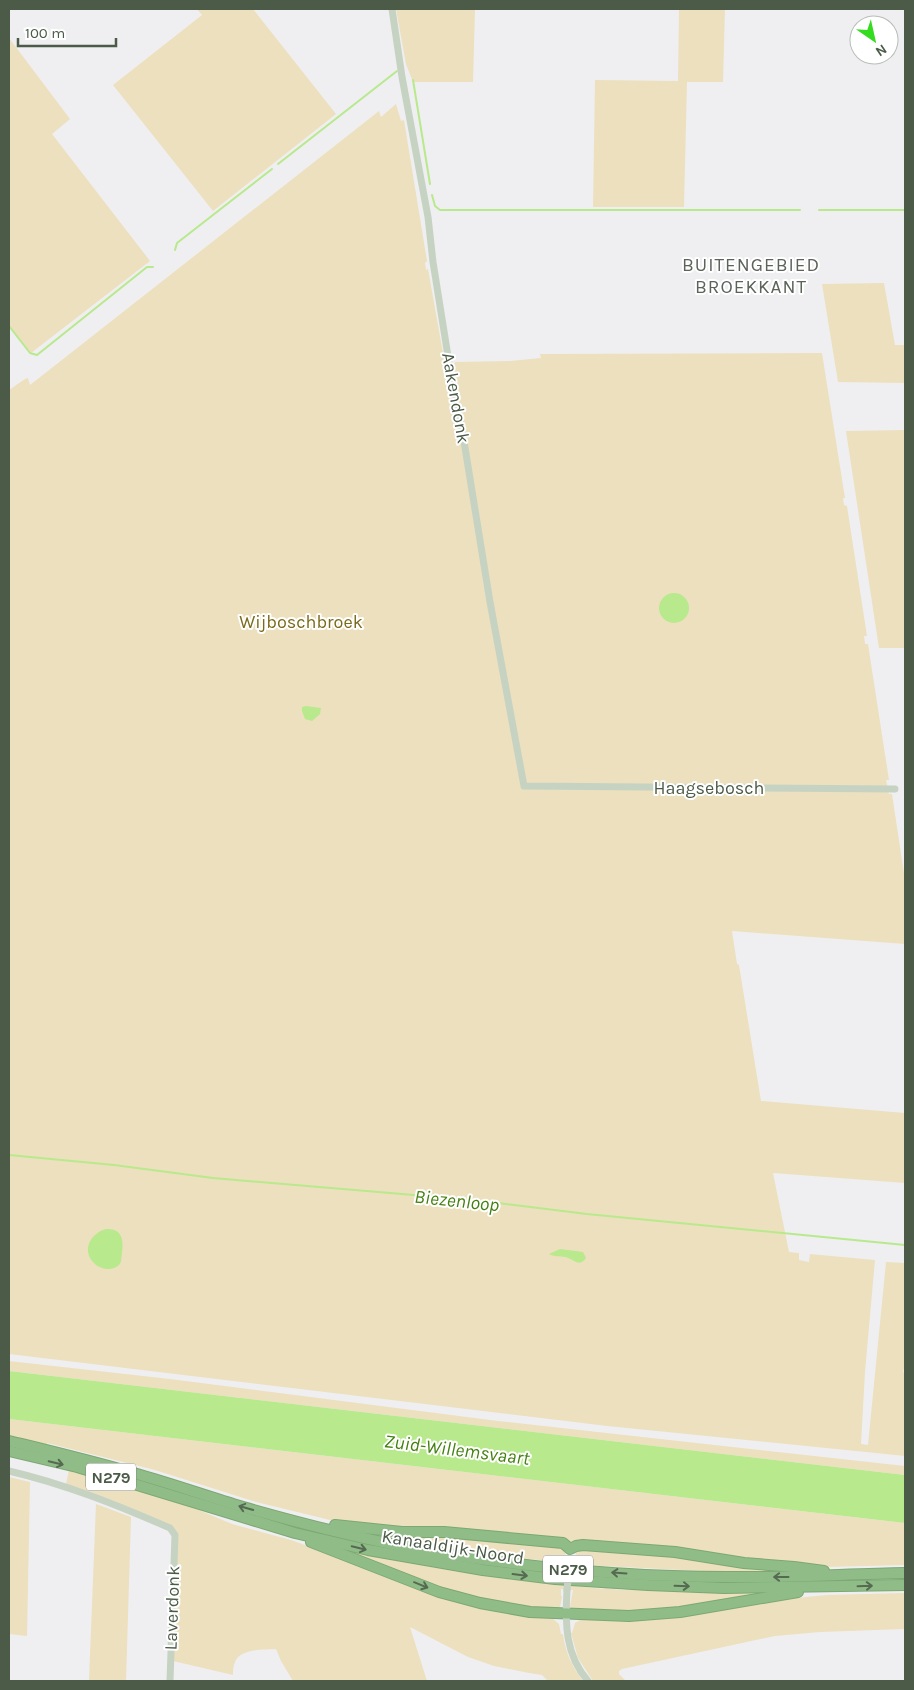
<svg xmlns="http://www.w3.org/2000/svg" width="914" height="1690" viewBox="0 0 914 1690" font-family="Karla,sans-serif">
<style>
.green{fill:#ede0be}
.water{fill:#b8e98d}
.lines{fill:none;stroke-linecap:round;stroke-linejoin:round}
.stream{stroke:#b8e98d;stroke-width:2}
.highway-casing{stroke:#7ba873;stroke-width:12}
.minor{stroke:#c6d3c3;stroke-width:7}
.highway{stroke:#90bc88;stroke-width:10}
.minor-bridge{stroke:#c6d3c3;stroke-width:7}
.oneway{stroke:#556a51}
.labels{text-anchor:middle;stroke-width:4;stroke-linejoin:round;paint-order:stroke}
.shield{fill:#fff;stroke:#818c7e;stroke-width:1}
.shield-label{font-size:16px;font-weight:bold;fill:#4b5b47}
.street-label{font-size:18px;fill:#4b5b47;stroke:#fff}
.park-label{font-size:18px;fill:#7b6a1a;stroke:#fff}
.neighbourhood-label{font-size:19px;letter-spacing:1px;fill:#5c635b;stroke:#fff}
.water-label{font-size:19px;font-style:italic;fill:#448011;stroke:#fff}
</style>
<rect width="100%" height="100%" fill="#efeff1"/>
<g class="green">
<path d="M 197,9 L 253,9 L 336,114 L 213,211 L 113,85 L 202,15 Z"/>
<path d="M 396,9 L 475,9 L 473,82 L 413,82 L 406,64 Z"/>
<path d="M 679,9 L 725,9 L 723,82 L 687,82 L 684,207 L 593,207 L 595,80 L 678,81 Z"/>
<path d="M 9,38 L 70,119 L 52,134 L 150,261 L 31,353 L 9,326 Z"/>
<path d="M 396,104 L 401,121 L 404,120 L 427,261 L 425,263 L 426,270 L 428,269 L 445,364 L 455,363 L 455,362 L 510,361 L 541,358 L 540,354 L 822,353 L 845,498 L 843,498 L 844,505 L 847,506 L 867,636 L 864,636 L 865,644 L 868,644 L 889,780 L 886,780 L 889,794 L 892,794 L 905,880 L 905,944 L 732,931 L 737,964 L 739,965 L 761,1101 L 905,1113 L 905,1183 L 773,1173 L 789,1252 L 799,1253 L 799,1260 L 809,1262 L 810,1254 L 875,1260 L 865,1372 L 861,1444 L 868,1445 L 886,1262 L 905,1263 L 905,1364 L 903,1372 L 905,1374 L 905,1456 L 607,1426 L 9,1354 L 9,390 L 25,379 L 28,378 L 30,385 L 379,111 L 381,117 Z"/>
<path d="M 884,283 L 895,345 L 905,345 L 905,383 L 838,382 L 822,284 Z"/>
<path d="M 905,430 L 905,648 L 879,648 L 846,431 Z"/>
<path d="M 9,1361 L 170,1379 L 498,1421 L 905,1466 L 905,1475 L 9,1371 Z"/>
<path d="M 9,1419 L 905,1523 L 905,1565 L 826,1567 L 826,1565 L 775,1563 L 673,1548 L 579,1540 L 571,1542 L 562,1539 L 390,1528 L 334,1521 L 256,1502 L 155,1470 L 47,1443 L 47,1445 L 9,1436 Z"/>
<path d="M 69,1470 L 134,1488 L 194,1508 L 232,1524 L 291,1540 L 330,1554 L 415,1587 L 552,1618 L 559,1624 L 561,1634 L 563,1634 C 565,1651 572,1667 583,1681 L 548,1681 L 542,1675 L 529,1673 L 494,1666 L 468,1657 L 410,1627 L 427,1681 L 293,1681 L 281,1661 L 276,1649 C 264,1650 240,1648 235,1662 C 233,1666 233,1671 233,1675 L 173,1661 L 175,1623 L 180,1565 L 175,1564 L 176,1533 L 66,1484 Z"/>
<path d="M 9,1477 L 30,1482 L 27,1636 L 9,1634 Z"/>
<path d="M 96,1504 L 131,1517 L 126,1681 L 89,1681 Z"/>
<path d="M 363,1533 L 449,1535 L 559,1547 L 566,1552 L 564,1559 L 575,1560 L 576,1551 L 590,1548 L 813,1571 L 742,1573 L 602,1566 L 507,1557 L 446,1548 Z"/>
<path d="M 322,1544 L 431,1567 L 507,1579 L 604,1589 L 605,1588 L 621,1590 L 655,1590 L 777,1592 L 647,1613 L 573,1610 L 570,1606 L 573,1590 L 561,1589 L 561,1596 L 562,1596 L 560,1608 L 549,1611 L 452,1593 Z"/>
<path d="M 905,1593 L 905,1629 L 820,1632 L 775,1636 L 622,1669 L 619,1671 L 619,1674 L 626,1681 L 593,1681 L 578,1658 L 571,1633 L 572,1633 L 575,1623 L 582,1619 L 827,1595 Z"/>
</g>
<g class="water">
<circle cx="674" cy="608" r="15"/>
<path d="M 306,706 L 321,708 L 320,714 L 312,721 L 305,719 L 302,711 L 302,707 Z"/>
<path d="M 106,1229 C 122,1228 124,1240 122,1253 C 121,1257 122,1262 119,1265 C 112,1272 99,1269 94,1263 C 81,1250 91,1233 106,1229 Z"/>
<path d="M 560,1249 L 583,1252 L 586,1258 C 579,1268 574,1259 565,1257 C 559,1256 555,1257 549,1254 Z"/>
<path d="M 9,1371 L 905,1475 L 905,1523 L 9,1419 Z"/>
</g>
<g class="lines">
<g class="stream">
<path d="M 413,80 L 430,184"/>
<path d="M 278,164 L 397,71"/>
<path d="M 432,195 L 435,206 L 440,210 L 800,210"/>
<path d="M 819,210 L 905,210"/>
<path d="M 175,250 L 177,243 L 272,169"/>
<path d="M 9,326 L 30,353 L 37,355 L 147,267 L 153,267"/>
<path d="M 9,1155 L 114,1165 L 213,1178 L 473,1200 L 587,1214 L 905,1245"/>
</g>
<g class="highway-casing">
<g id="highway">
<path d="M 9,1441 C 50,1451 92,1461 133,1473 C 170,1483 206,1496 243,1507 C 306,1525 370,1541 434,1552 C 531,1568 629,1577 726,1577 C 786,1578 846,1574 905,1573"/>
<path d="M 9,1451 L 77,1467 L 134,1484 L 295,1533 L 368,1550 L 483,1570 L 555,1579 L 648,1585 L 724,1588 L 905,1585"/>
<path d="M 335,1525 L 402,1532 L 444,1532 L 563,1543 L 570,1549 L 576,1546 L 583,1545 L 675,1552 L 744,1563 L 794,1567 L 824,1571"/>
<path d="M 311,1542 L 439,1592 L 480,1603 L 530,1612 L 629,1616 L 680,1612 L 798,1592"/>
</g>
</g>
<g class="minor">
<path d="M 392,9 L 402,77 L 428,217 L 433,262 L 454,394 L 462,429 L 490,602 L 524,786 L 895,789"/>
<path d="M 9,1471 C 65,1484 117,1505 170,1528 L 175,1535 L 170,1681"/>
<path d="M 567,1590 C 565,1623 565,1655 588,1681"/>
</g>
<use href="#highway" class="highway"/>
<path class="minor-bridge" d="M 567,1590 L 570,1559"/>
</g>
<defs><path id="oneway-shaft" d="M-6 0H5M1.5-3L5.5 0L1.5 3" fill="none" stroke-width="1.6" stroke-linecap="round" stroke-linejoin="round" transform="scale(1.25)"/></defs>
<g class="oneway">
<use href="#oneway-shaft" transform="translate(56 1463) rotate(13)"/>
<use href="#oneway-shaft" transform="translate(246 1508) rotate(-164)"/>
<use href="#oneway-shaft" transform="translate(359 1548) rotate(13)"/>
<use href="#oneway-shaft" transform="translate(619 1573) rotate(-176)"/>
<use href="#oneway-shaft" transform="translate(520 1575) rotate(7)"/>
<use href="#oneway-shaft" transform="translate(781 1577) rotate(180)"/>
<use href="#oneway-shaft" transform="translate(421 1585) rotate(22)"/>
<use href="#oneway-shaft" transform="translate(682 1586) rotate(2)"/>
<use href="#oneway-shaft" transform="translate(865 1586) rotate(-2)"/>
</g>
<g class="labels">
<g class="shield">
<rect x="86" y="1463.5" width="50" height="27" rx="4"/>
<rect x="543" y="1555.5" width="50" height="27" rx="4"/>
</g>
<g class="shield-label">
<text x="111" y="1483">N279</text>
<text x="568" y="1575">N279</text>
</g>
<g class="street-label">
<text transform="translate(456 398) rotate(80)" y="6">Aakendonk</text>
<text x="709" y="794">Haagsebosch</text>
<text transform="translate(453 1547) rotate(9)" y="6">Kanaaldijk-Noord</text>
<text transform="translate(172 1608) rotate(-88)" y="6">Laverdonk</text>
</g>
<g class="park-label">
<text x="301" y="628">Wijboschbroek</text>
</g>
<g class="neighbourhood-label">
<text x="751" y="271">BUITENGEBIED<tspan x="751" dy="22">BROEKKANT</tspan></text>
</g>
<g class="water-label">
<text transform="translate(457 1200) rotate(6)" y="7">Biezenloop</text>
<text transform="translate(457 1449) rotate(7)" y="7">Zuid-Willemsvaart</text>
</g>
</g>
<rect width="914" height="1690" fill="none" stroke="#4b5b47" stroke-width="20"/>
<g transform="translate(874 40) rotate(146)"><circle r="24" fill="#ffffff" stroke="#b7bdb5"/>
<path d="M0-4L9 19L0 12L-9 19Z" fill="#34db1f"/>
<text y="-8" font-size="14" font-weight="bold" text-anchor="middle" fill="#4b5b47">N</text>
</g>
<path d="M18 38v8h98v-8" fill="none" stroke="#4b5b47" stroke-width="2.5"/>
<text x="25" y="38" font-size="15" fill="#4b5b47" stroke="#ffffff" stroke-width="4" paint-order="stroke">100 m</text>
</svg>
